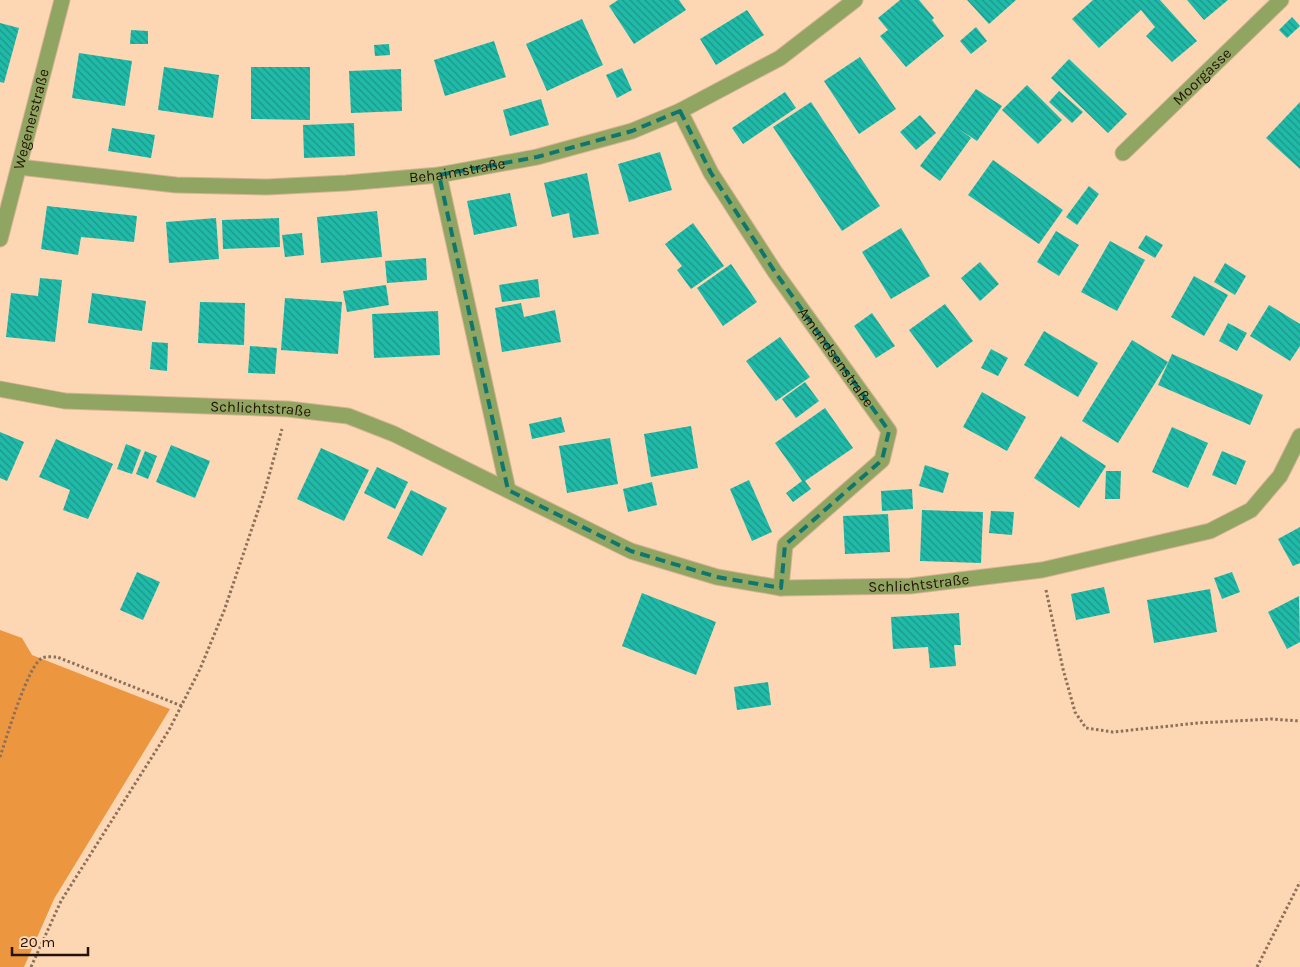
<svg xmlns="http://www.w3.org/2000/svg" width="1300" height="967" viewBox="0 0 1300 967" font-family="Karla,sans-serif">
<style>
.garden{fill:#ec9740}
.building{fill:url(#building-back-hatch)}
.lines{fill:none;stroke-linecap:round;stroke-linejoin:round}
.minor-casing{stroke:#d6b394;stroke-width:17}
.path{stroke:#8c7058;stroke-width:3;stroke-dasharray:2.5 2.5;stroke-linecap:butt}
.minor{stroke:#90a561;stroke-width:15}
.marked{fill:none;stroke:#0f766e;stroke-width:4;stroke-dasharray:10 6;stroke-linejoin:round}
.labels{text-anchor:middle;stroke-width:4;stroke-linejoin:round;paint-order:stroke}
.street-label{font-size:15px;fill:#241304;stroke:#fdd6b4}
</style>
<defs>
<pattern id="building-back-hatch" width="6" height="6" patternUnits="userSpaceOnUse" patternTransform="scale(1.25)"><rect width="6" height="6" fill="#20baa9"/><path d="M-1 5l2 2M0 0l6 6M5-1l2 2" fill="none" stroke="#1c9687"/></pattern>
</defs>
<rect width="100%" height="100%" fill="#fdd6b4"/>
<path class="garden" d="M 0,630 L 22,638 L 32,655 L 170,709 L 54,899 L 24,967 L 0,967 Z"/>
<g class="building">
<path d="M 618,0 L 679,0 L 686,10 L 634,44 L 609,6 Z"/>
<path d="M 900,0 L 919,0 L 934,18 L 932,20 L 944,36 L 906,67 L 880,36 L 888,30 L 878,18 Z"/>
<path d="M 967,0 L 1016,0 L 989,24 Z"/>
<path d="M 1093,0 L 1160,0 L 1197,41 L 1172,62 L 1146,36 L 1155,27 L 1141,10 L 1099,48 L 1072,19 Z"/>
<path d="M 1187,0 L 1228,0 L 1204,20 Z"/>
<path d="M 747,10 L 764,35 L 716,65 L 700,39 Z"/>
<path d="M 1292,17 L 1300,26 L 1287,38 L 1279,30 Z"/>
<path d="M 582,19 L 603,65 L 547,91 L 526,44 Z"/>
<path d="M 0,23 L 19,28 L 4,83 L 0,82 Z"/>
<path d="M 976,27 L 987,41 L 971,54 L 960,41 Z"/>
<path d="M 131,30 L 148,31 L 148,44 L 130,44 Z"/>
<path d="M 494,41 L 506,77 L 445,96 L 434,60 Z"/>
<path d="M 389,44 L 390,55 L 375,56 L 374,45 Z"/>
<path d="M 79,53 L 132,61 L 125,106 L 72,98 Z"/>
<path d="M 860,57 L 896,109 L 859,134 L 824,81 Z"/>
<path d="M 1069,59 L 1127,114 L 1108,133 L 1051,78 Z"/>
<path d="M 164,67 L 219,75 L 213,118 L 158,110 Z"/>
<path d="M 251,67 L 310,67 L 310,120 L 251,119 Z"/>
<path d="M 622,68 L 632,90 L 617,98 L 606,75 Z"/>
<path d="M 401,69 L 402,111 L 351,113 L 349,71 Z"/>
<path d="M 1027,85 L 1062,120 L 1038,144 L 1002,110 Z"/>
<path d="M 976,89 L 1002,106 L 977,141 L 959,129 L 971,138 L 940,181 L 920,166 Z"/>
<path d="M 1059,91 L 1083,112 L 1072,123 L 1049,102 Z"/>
<path d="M 785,92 L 796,108 L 743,144 L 732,128 Z"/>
<path d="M 541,99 L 549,125 L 510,136 L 503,110 Z"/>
<path d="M 811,102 L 880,206 L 842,231 L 773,127 Z"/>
<path d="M 1300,102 L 1300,169 L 1266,138 Z"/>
<path d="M 920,115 L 936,133 L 916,150 L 900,132 Z"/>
<path d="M 354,123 L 355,156 L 304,158 L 303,125 Z"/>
<path d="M 112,128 L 155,135 L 151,158 L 108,151 Z"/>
<path d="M 660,152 L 672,190 L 629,202 L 618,164 Z"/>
<path d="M 993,160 L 1063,210 L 1039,244 L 968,195 Z"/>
<path d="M 587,173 L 599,234 L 573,238 L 569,213 L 552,217 L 544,183 Z"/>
<path d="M 1089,186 L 1099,194 L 1077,225 L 1066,217 Z"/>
<path d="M 510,193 L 517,226 L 474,235 L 467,201 Z"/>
<path d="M 47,206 L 137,216 L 134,242 L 81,237 L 78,255 L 41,249 Z"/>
<path d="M 377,211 L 382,257 L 321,263 L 317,217 Z"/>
<path d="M 216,218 L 219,259 L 169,263 L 166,222 Z"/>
<path d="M 279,218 L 280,247 L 223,249 L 222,220 Z"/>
<path d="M 693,223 L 724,266 L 691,289 L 677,270 L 682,266 L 665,244 Z"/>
<path d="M 901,228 L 930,276 L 891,299 L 862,252 Z"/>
<path d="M 1056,231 L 1079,245 L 1059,276 L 1037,262 Z"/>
<path d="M 302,233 L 304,255 L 285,257 L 282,235 Z"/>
<path d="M 1146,235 L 1163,245 L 1155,258 L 1138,248 Z"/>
<path d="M 1110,241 L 1145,260 L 1117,311 L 1081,292 Z"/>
<path d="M 426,258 L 427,280 L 387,283 L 385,261 Z"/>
<path d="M 980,262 L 999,284 L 980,301 L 961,278 Z"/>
<path d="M 1225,263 L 1246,276 L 1235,295 L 1214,282 Z"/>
<path d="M 731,264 L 757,302 L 723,326 L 697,288 Z"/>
<path d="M 1194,276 L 1228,295 L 1204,336 L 1171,317 Z"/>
<path d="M 40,278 L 62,280 L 55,342 L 6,337 L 11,293 L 38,296 Z"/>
<path d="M 538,279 L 540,297 L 502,302 L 499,285 Z"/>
<path d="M 386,285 L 389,305 L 347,312 L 343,291 Z"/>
<path d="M 92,293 L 146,301 L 142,331 L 88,323 Z"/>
<path d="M 285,298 L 342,302 L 338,354 L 281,350 Z"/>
<path d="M 200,302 L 245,303 L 244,345 L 198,343 Z"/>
<path d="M 521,303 L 524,317 L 555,310 L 561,342 L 502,352 L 495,308 Z"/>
<path d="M 945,304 L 973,341 L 937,368 L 909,330 Z"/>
<path d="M 1269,305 L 1300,324 L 1300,346 L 1290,361 L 1250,336 Z"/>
<path d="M 438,311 L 440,355 L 374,358 L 372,314 Z"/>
<path d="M 872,313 L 895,346 L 876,358 L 854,326 Z"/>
<path d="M 1228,323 L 1247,333 L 1237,351 L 1219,341 Z"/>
<path d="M 1044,331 L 1098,363 L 1078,397 L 1024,365 Z"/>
<path d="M 780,337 L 810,377 L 776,401 L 746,361 Z"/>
<path d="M 1132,340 L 1168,362 L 1118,443 L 1082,421 Z"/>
<path d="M 152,342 L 168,343 L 167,371 L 150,369 Z"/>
<path d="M 250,346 L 277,348 L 275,374 L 248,373 Z"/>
<path d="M 991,349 L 1008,358 L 998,376 L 981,368 Z"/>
<path d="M 1172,354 L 1263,395 L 1250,425 L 1158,385 Z"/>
<path d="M 805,382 L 819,401 L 796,418 L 782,399 Z"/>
<path d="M 982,392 L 1026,417 L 1007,451 L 963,427 Z"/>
<path d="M 825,408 L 853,448 L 805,481 L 811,489 L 793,502 L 786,493 L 802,481 L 775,443 Z"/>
<path d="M 561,417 L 565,432 L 532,439 L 529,424 Z"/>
<path d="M 691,426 L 698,468 L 651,477 L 644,434 Z"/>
<path d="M 1172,427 L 1208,443 L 1188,488 L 1152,472 Z"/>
<path d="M 0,432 L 24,442 L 7,481 L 0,478 Z"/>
<path d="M 1061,436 L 1106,466 L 1079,508 L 1034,478 Z"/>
<path d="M 610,438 L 618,484 L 567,493 L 559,446 Z"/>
<path d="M 56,439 L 113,464 L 88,519 L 63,510 L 70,490 L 39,477 Z"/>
<path d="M 126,444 L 141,450 L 132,474 L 117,469 Z"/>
<path d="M 171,445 L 210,461 L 195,498 L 156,482 Z"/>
<path d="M 321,448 L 369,470 L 344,521 L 297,499 Z"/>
<path d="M 145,451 L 157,456 L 148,479 L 136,474 Z"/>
<path d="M 1222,451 L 1246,461 L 1236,485 L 1212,475 Z"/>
<path d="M 925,465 L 949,473 L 943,493 L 919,486 Z"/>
<path d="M 377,467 L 408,482 L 395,509 L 364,493 Z"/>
<path d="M 1106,471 L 1121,471 L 1120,499 L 1105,499 Z"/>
<path d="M 749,480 L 772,532 L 752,541 L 730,489 Z"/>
<path d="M 652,482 L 657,505 L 628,512 L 623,489 Z"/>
<path d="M 912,489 L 913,509 L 882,511 L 881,491 Z"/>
<path d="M 411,490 L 447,508 L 422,556 L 387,538 Z"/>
<path d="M 922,510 L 983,512 L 981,563 L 920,561 Z"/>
<path d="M 991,511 L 1014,512 L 1012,535 L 989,533 Z"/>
<path d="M 888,514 L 890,552 L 845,554 L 843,516 Z"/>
<path d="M 1300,527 L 1300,563 L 1293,566 L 1278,539 Z"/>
<path d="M 137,572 L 160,582 L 143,620 L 120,610 Z"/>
<path d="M 1232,572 L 1240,592 L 1222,599 L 1214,578 Z"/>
<path d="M 1104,587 L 1110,613 L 1076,620 L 1071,594 Z"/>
<path d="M 1210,589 L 1217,632 L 1154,643 L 1147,600 Z"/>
<path d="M 642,593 L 716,622 L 696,675 L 622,646 Z"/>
<path d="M 1299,596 L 1300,642 L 1287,649 L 1268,612 Z"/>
<path d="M 959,613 L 961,645 L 954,645 L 956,666 L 930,668 L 928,647 L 893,649 L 891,617 Z"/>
<path d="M 768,682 L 771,705 L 737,710 L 734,687 Z"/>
</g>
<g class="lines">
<g class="minor-casing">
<g id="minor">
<path id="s1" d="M 680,111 L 711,173 L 775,272 L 889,431 L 882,460 L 785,545 L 781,588"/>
<path id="s2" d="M 1123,153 L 1281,0"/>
<path id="s3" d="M 19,167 L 176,185 L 267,187 L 346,183 L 439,175 L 537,157 L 632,131 L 680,111 L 780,58 L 855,0"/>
<path d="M 439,175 L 508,490"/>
<path id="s4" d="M 0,239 L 62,0"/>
<path id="s5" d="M 0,389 L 65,401 L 288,409 L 348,416 L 394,434 L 631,551 L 717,577 L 781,588 L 910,586 L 1042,570 L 1210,531 L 1251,510 L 1280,476 L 1300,436"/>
</g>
</g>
<g class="path">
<path d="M 1046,590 L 1063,669 L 1075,712 L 1086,728 L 1113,732 L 1198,723 L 1271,719 L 1300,721"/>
<path d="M 0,757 C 6,739 28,665 42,658 C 46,656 53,657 57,657 L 182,706"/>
<path d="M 31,967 L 61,901 L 169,730 L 200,669 L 224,611 L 265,490 L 282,429"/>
<path d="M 1257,967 L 1300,882"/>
</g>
<use href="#minor" class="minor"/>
</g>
<path class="marked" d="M 680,111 L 711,173 L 775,272 L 889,431 L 882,460 L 785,545 L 781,588 L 717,577 L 631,551 L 508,490 L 439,175 L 537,157 L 632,131 Z"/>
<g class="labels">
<g class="street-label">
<text dy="5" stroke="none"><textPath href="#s2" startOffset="110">Moorgasse</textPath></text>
<text dy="5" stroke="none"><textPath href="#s4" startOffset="124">Wegenerstraße</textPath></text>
<text dy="5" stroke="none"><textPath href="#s3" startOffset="440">Behaimstraße</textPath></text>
<text dy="5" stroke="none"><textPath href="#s1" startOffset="292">Amundsenstraße</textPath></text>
<text dy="5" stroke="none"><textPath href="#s5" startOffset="262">Schlichtstraße</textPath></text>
<text dy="5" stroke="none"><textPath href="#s5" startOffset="956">Schlichtstraße</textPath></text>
</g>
</g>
<path d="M12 947v8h76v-8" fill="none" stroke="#241304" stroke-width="2.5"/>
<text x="20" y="947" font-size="15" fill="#241304" stroke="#fdd6b4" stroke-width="4" paint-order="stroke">20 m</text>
</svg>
